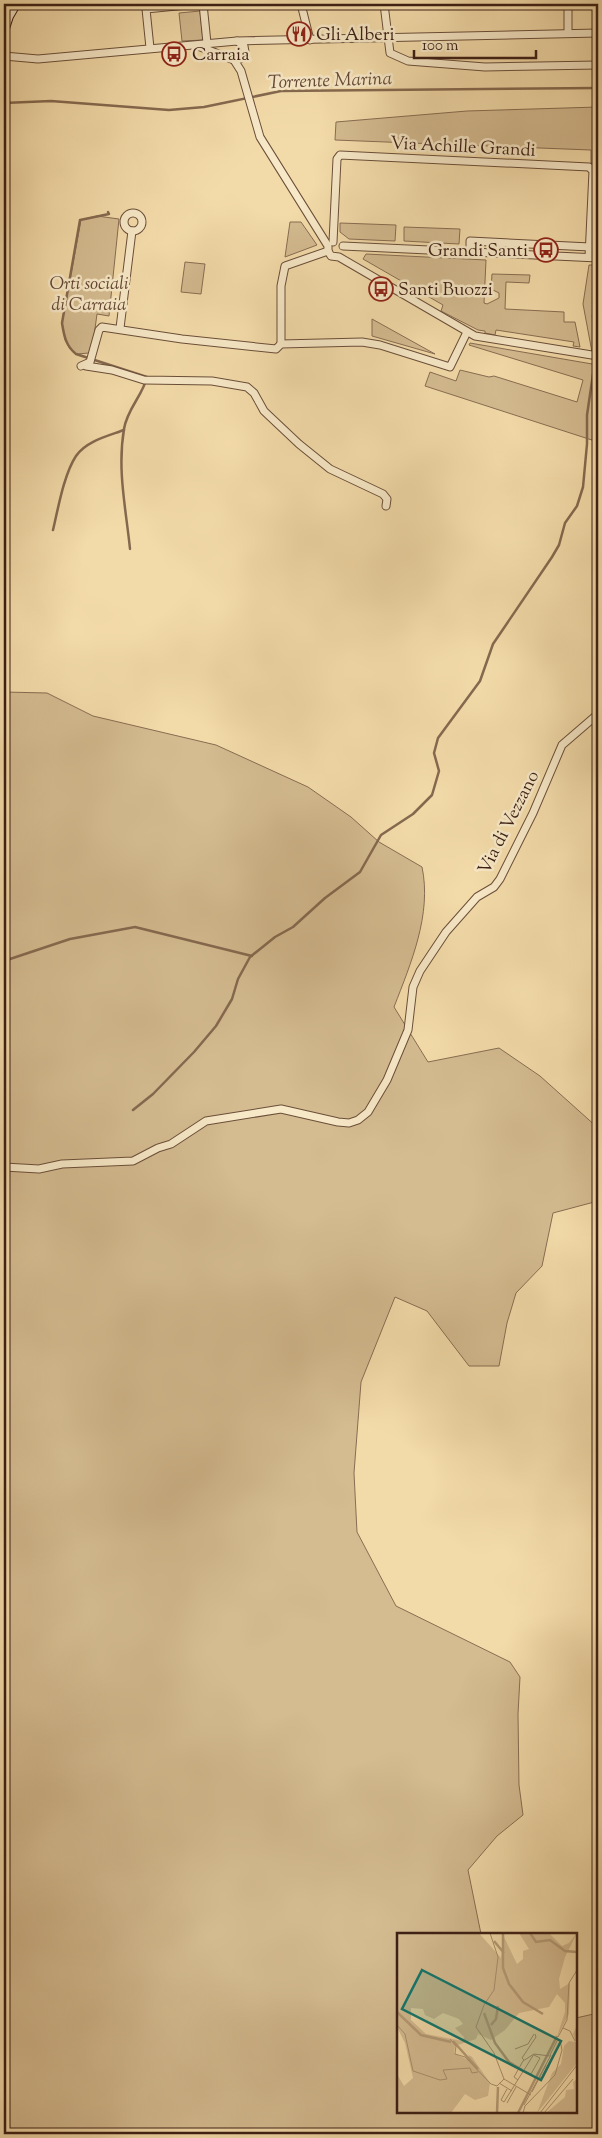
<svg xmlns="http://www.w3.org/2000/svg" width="602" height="2138" viewBox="0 0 602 2138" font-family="'Sorts Mill Goudy',serif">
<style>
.green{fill:#d4bb90;stroke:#886d52}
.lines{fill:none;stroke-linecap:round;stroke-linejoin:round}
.stream{stroke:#85694f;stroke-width:2.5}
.street-casing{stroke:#6a4e39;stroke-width:9}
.secondary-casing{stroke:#3c1f14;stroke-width:12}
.street{stroke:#f7e8c7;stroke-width:7}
.secondary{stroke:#f7e8c7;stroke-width:10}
.labels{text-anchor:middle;stroke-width:5;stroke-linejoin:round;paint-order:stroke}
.poi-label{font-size:18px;fill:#3c1f14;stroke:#f7e8c7;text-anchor:start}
.street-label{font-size:18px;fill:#3c1f14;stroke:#f7e8c7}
.park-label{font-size:18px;font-style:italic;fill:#624633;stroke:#f7e8c7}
.water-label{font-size:19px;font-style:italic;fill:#664a36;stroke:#f7e8c7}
.inset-river{fill:none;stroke:#b59b76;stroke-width:2.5}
.inset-road{fill:none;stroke:#aa906d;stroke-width:1}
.view{fill:#0f766e;fill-opacity:0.15;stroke:#0f766e;stroke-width:2.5}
.inset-edge{fill:none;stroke:#3c1f14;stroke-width:2.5}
</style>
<rect width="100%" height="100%" fill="#f3dba9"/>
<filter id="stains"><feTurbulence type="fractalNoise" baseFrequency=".004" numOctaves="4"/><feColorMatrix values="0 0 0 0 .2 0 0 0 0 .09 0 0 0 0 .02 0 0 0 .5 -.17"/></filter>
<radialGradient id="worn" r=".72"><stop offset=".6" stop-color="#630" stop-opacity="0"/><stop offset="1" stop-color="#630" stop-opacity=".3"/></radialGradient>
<g class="green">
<path d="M 200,11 L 203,40 L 182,41 L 179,13 Z"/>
<path d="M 598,107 L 598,163 L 591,163 L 591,150 L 335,140 L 336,122 L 467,111 Z"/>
<path d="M 97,216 L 119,219 L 109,316 L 97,314 L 93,343 L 89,353 L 77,354 L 70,349 L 65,340 L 62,323 L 81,220 Z"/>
<path d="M 290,222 L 301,222 L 317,245 L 285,257 Z"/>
<path d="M 340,223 L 396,225 L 395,241 L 349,239 L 340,232 Z"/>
<path d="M 404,227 L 460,229 L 459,244 L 404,241 Z"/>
<path d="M 366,254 L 486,260 L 484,303 L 487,304 L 499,298 L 499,293 L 491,289 L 492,274 L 530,275 L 529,283 L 506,282 L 505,309 L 564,312 L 564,322 L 575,322 L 580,347 L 573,346 L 574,342 L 496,330 L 495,335 L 485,333 L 485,331 L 478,330 L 441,311 L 443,305 L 363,259 Z"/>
<path d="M 185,262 L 205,264 L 201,294 L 181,292 Z"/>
<path d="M 589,265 L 598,265 L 598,351 L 592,352 L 583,304 Z"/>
<path d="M 372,319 L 435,354 L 372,336 Z"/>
<path d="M 470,343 L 598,365 L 598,442 L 425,386 L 430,372 L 456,381 L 460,370 L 489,377 L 494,376 L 577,402 L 583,380 L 469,345 Z"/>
<path d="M 4,692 L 47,693 L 93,716 L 216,745 L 308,787 L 351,817 L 379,842 L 422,867 C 432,914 411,963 394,1007 L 428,1062 L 499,1048 L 540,1076 L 598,1128 L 598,1201 L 553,1213 L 542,1266 L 516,1293 L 507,1323 L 499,1366 L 469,1366 L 427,1311 L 395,1297 L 361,1382 L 354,1473 L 357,1532 L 396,1606 L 510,1662 L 520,1677 L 518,1714 L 519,1785 L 523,1815 L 497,1836 L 468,1870 L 481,1934 L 398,1934 L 398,2112 L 576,2112 L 576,2018 L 598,2013 L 598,2134 L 4,2134 Z"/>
</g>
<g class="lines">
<g class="stream">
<path d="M 4,103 L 51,101 L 169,110 L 204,107 L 281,91 L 598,88"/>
<path d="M 108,212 L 109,214 L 80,220 L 62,323 C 64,336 66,346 76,354 L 147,377 C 143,395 127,409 124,429 C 117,470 126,509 130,549"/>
<path d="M 53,530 C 58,509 64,474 76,456 C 86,441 108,436 124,430"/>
<path d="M 4,961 L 70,939 L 135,927 L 252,956"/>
<path d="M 133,1110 L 153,1094 L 194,1052 L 216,1026 L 232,999 L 238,979 L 250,957 L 275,937 L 293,927 L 325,898 L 360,872 L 381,835 L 413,814 L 432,795 L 439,771 L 434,753 L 438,738 L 480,681 L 493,644 L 552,557 L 559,545 L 565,523 L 577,506 L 583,487 L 587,444 L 587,415 L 596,354 L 593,316 L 598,276"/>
</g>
<g class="street-casing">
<g id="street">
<path d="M 203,4 L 207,43"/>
<path d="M 301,4 L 310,40"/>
<path d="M 384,4 L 390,53 L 408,61 L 485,67 L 598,65"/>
<path d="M 568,33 L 568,4"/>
<path d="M 237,41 L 598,33"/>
<path d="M 198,46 L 234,60 L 242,58"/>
<path d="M 150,48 L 146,9 L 197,4"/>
<path d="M 4,56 L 38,59 L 237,41 L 244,46 L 245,52"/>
<path d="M 234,60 L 241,71 L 260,137 L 328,246 L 328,251 L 331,256 L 339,257 L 475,336 L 598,356"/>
<circle cx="133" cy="222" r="9"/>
<path d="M 333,242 L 337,159 L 340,155 L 589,167 L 593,171 L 589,257"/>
<path d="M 343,246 L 598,258"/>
<path d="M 470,252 L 470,241 L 590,247"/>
<path d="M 120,328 L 132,231"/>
<path d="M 281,344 L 281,286 L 285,266 L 328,251"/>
<path d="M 81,366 L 90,362 L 99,330 L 102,327 L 182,339 L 276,349 L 281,344 L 362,342 L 380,345 L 450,367 L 467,332"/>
<path d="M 86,366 L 112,370 L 144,380 L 212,381 L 247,387 L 254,393 L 264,411 L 299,444 L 330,469 L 383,494 L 387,499 L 386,506"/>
<path d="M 4,1167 L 39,1169 L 62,1164 L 133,1161 L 158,1148 L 171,1144 L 206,1121 L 281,1109 L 338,1122 L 349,1123 L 358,1120 L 368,1112 L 387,1080 L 408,1030 L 413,987 L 420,971 L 446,932 L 477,897 L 494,887 L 500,879 L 533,813 L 562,745 L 598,714"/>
</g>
</g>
<g class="secondary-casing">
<g id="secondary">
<path d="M 4,28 L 8,16 L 15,4"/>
<path d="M 4,32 L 4,49"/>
</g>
</g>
<use href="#street" class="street"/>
<use href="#secondary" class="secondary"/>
</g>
<defs>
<g id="restaurant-ring" transform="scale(1.25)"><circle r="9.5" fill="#f7e8c7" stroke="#8f2418" stroke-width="1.5"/><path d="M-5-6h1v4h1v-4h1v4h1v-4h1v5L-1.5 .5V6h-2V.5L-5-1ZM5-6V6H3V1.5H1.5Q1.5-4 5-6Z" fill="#8f2418"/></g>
<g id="bus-ring" transform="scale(1.25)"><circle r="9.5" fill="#f7e8c7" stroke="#8f2418" stroke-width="1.5"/><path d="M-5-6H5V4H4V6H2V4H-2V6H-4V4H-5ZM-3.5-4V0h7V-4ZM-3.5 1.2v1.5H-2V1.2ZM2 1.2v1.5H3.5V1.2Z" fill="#8f2418"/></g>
</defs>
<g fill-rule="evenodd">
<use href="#restaurant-ring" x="299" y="34"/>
<use href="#bus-ring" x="174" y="54"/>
<use href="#bus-ring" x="546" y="250"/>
<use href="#bus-ring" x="381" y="289"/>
</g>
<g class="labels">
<g class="poi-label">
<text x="316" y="40">Gli Alberi</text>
<text x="192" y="60">Carraia</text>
<text x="528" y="256" text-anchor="end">Grandi Santi</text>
<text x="398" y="295">Santi Buozzi</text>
</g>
<g class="street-label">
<text transform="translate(463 146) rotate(3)" y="6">Via Achille Grandi</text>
<text transform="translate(508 822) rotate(-63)" y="6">Via di Vezzano</text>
</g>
<g class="park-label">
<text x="89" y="289">Orti sociali<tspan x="89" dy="21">di Carraia</tspan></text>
</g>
<g class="water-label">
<text transform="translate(330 79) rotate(-2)" y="7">Torrente Marina</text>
</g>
</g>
<g transform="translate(397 1933)">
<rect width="180" height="180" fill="#f3dba9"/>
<path d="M 0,0 L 82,0 L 104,25 L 106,2 L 120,31 L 126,26 L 126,18 L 132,16 L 122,0 L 152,0 L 165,13 L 172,10 L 180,0 L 168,24 L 162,46 L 163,56 L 173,50 L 172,81 L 160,104 L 168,79 L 168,70 L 160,61 L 152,74 L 122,80 L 108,97 L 94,107 L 81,101 L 79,106 L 58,113 L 57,120 L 71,127 L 72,122 L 75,124 L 93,150 L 91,163 L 78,167 L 68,161 L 54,180 L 0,180 L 0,141 L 7,153 L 16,145 L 8,110 L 0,94 ZM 14,75 L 26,76 L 28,82 L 37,86 L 46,80 L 62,86 L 66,91 L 58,95 L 67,104 L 66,108 L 29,101 L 14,87 ZM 180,92 L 180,130 L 140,180 L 155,140 L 164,131 L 167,113 L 172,108 L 179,109 L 176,101 ZM 180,146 L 180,180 L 149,180 L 168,164 L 169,157 L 177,156 L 176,149 Z" fill="#d4bb90" fill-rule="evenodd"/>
<path class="inset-river" d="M 106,0 L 106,35 L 112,51 L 126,69 L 146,81M 133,0 L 139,9 L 153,7 L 168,18 L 180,19M 97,8 L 107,20M 0,79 L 24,102 L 54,109M 87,80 L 98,110 L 112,129 L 125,137M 94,92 L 99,86 L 101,73M 56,108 L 81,136M 100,180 L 101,154M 121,180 L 160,103"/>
<path class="inset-road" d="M 93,0 L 101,24 L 97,57 L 87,72 L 79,94 L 97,120 L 107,146M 0,92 L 8,101 L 16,138 L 43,147 L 50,146 L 46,137 L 73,135 L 75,140 L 81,139M 166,95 L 173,98 L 178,108M 161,104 L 170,87 L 172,50 L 180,37M 53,106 L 59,113 L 58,121 L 68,124 L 94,151 L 100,153 L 107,146M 118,116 L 131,111 L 137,101M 153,122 L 161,106M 127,127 L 125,125 L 139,104 L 138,101M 128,138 L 134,141 L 143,125 L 137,122M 143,144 L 146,145 L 152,133M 107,146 L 134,162M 121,147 L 117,144 L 126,128 L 137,121 L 153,123M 102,150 L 115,158M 110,156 L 104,167 L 107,169 L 137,121M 135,159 L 149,132M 110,170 L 119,154M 127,172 L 154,122M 126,180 L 128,173 L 158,142 L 165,117 L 163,107M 143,180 L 180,132M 147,180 L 176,146"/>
<path class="view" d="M 25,37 L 164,108 L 144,147 L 5,76 Z"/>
<rect width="180" height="180" class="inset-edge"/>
</g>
<rect width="602" height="2138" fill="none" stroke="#f3dba9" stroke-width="20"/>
<rect x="5" y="5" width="592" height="2128" fill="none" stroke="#3c1f14" stroke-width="2.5"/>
<rect x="10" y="10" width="582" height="2118" fill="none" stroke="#3c1f14"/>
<path d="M414 50v8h122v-8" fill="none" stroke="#3c1f14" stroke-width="2.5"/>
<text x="422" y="50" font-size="15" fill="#3c1f14" stroke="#f7e8c7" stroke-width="4" paint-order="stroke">100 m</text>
<rect width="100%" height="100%" filter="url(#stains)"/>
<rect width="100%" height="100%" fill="url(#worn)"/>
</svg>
